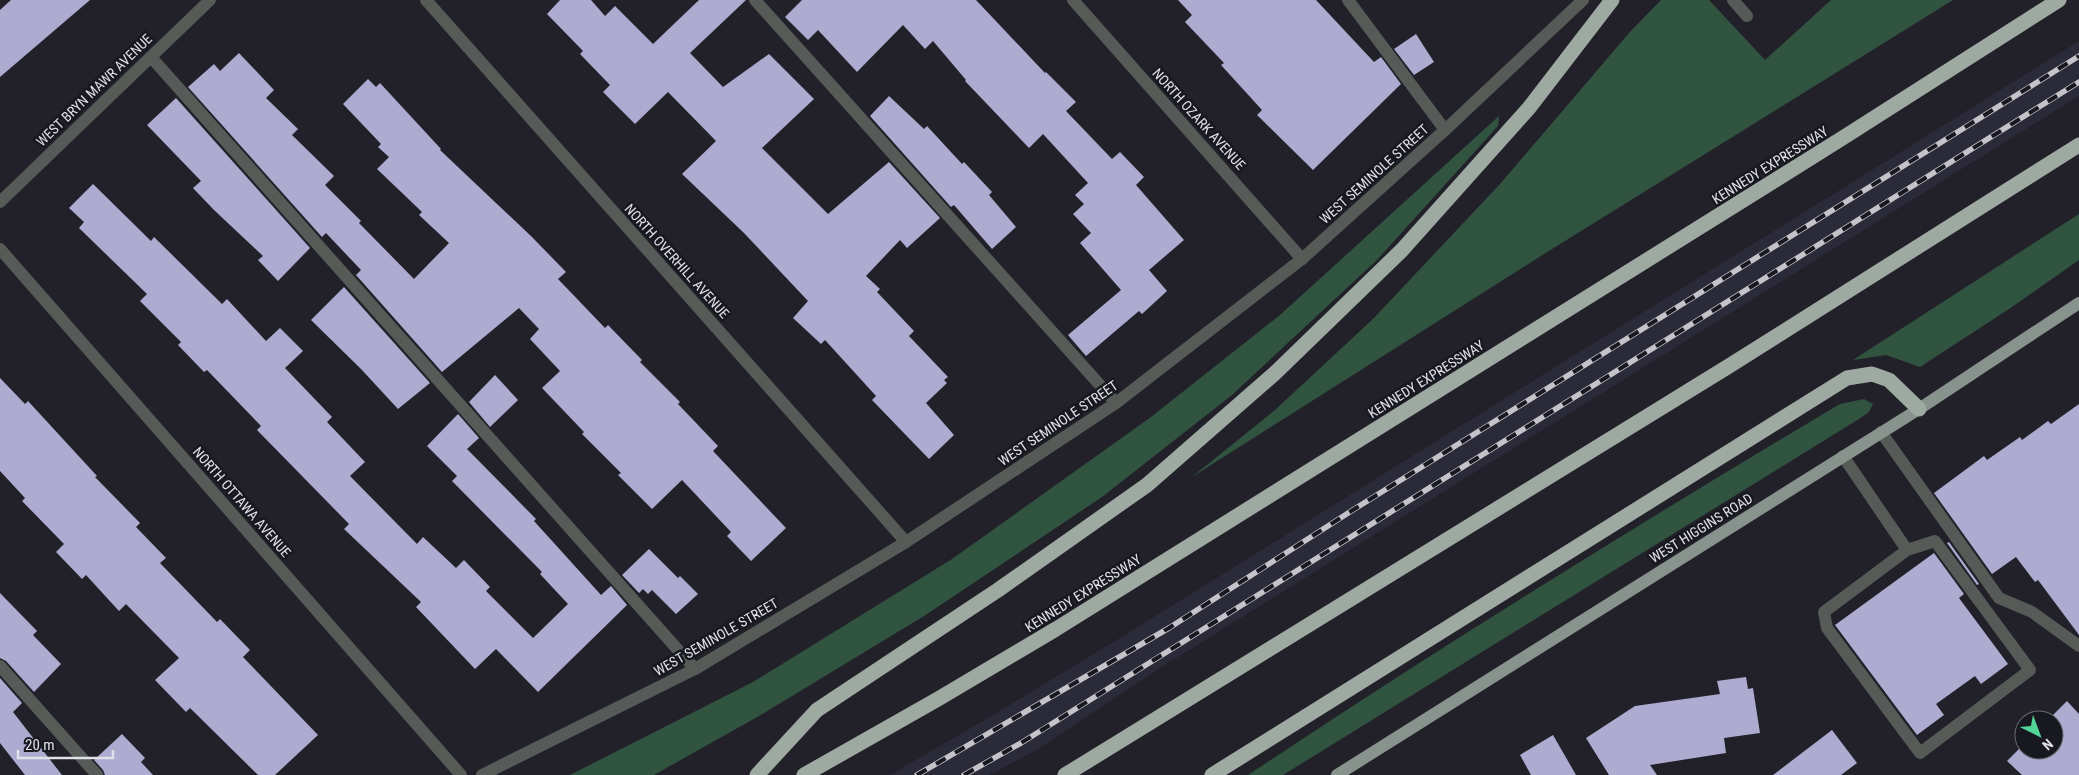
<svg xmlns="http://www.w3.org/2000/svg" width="2079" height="775" viewBox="0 0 2079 775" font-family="'Roboto Condensed',sans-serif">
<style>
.built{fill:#2b2a38}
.green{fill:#315441}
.building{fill:#adabd0}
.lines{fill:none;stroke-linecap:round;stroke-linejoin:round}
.service{stroke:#565b58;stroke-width:12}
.minor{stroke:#565b58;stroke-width:12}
.tertiary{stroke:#565b58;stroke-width:12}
.primary{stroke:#89938d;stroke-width:12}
.motorway{stroke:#9ea9a2;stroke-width:15}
.rail-casing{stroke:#c3c3c9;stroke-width:5.5}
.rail{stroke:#181820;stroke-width:4;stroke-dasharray:11;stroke-linecap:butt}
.labels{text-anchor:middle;stroke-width:5;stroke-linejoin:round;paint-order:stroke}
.street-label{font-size:14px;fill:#e0e0e6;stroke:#181820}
</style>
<rect width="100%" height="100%" fill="#22212a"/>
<path class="built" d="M 2079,41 L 2079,96 L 1157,670 L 1035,751 L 989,775 L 890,775 L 995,714 L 1133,630 Z"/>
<g class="green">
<path d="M 1661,0 L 1709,0 L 1765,60 L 1831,0 L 1953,0 L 1544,254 L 1192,477 L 1275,410 L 1373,319 L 1500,184 L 1629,33 Z"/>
<path d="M 1499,116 L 1498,126 L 1377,260 L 1232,395 L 1102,497 L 924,616 L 759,716 L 654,775 L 570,775 L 753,682 L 952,559 L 1151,417 L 1280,315 Z"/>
<path d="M 2079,214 L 2079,260 L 2012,307 L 1920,367 L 1886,355 L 1853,360 Z"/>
<path d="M 1864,399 L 1873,404 L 1869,412 L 1859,419 L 1283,775 L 1248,775 C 1442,646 1640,523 1840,404 Z"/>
</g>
<g class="building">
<path d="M 11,0 L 90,0 L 0,77 L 0,10 Z"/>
<path d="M 560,0 L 591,0 L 605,16 L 615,6 L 653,44 L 699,0 L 746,0 L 690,53 L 723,87 L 769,54 L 814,99 L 762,148 L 828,214 L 889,162 L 940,218 L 907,248 L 900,240 L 866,276 L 880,289 L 877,292 L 914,331 L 909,336 L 948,377 L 944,380 L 947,383 L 926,403 L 954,435 L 929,459 L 872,400 L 876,396 L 825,340 L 821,344 L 793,318 L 808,301 L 744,233 L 682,174 L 716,141 L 668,92 L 635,124 L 603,92 L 610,85 L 580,54 L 583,51 L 547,14 Z"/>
<path d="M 802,0 L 976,0 L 1045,73 L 1046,72 L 1076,102 L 1066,111 L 1112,159 L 1120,152 L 1144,177 L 1136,185 L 1184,240 L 1149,270 L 1167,291 L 1142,314 L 1139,311 L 1086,356 L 1068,335 L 1121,290 L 1080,243 L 1091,233 L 1073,214 L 1084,204 L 1075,195 L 1088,183 L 1043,134 L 1029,148 L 965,81 L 966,80 L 933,41 L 925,49 L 903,25 L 857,72 L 818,30 L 808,40 L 785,17 Z"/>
<path d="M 1178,0 L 1316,0 L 1374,62 L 1381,57 L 1401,84 L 1313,170 L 1257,115 L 1262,110 L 1221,65 L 1224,63 L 1185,22 L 1192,15 Z"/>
<path d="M 1416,34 L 1434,62 L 1414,75 L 1394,49 Z"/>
<path d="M 239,53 L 274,90 L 266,98 L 298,129 L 292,135 L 334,176 L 325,185 L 361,221 L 359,223 L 414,279 L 449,243 L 419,215 L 422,212 L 377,169 L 389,157 L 378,147 L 381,144 L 343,104 L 368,79 L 376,87 L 380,83 L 441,149 L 440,150 L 532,237 L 566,272 L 558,279 L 605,328 L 608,325 L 642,360 L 640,362 L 680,402 L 678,404 L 718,446 L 713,451 L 786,528 L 751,561 L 727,536 L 731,532 L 682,480 L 652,509 L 618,475 L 621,473 L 582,434 L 584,432 L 542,388 L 560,371 L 530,339 L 539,329 L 519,308 L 442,372 L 356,275 L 361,270 L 326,233 L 322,237 L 188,87 L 214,64 L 220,71 Z"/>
<path d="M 889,96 L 924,129 L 927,126 L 962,164 L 964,162 L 992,192 L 989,195 L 1016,227 L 992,249 L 954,205 L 951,207 L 870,116 Z"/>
<path d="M 176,98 L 310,248 L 278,281 L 258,260 L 263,256 L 213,209 L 193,188 L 201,181 L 147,125 Z"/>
<path d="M 93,184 L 151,241 L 154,237 L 222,304 L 227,299 L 266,341 L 280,328 L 303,351 L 285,368 L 332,417 L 327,422 L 365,462 L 350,476 L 417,544 L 423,537 L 456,568 L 464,560 L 490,587 L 486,591 L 533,638 L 568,604 L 540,574 L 542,572 L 452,481 L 457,476 L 427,446 L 458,414 L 479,438 L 467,449 L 536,519 L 534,521 L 601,595 L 611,586 L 627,605 L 538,692 L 496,649 L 475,669 L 416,607 L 421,602 L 344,529 L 349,524 L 257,430 L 261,426 L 207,370 L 204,372 L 178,345 L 181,342 L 140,301 L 147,294 L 79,228 L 84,222 L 69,208 Z"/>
<path d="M 344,287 L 430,383 L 398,409 L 361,369 L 311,320 Z"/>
<path d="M 495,375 L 518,400 L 490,427 L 469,402 Z"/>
<path d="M 0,378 L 25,404 L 28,401 L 97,476 L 95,477 L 140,523 L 136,527 L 166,558 L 160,563 L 217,622 L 220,619 L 250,650 L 243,657 L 318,735 L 275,775 L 258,775 L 190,708 L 186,712 L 155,680 L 179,658 L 126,604 L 119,611 L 86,575 L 82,579 L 56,552 L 64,544 L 22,501 L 25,498 L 0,471 Z"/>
<path d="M 2079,404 L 2079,635 L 2038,580 L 2035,582 L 2016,557 L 1992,574 L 1934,493 L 1984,456 L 1987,460 L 2020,437 L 2022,440 L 2048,421 L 2051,424 Z"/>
<path d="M 1949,542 L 1979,584 L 1977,585 L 1947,543 Z"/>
<path d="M 649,549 L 678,578 L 680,576 L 698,594 L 676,614 L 652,590 L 648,594 L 643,589 L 639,593 L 622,575 Z"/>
<path d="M 1934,553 L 1964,594 L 1959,598 L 2008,664 L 1981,684 L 1975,676 L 1936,704 L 1944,715 L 1917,735 L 1835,625 Z"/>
<path d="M 0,593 L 37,631 L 33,635 L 61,664 L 34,692 L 6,661 L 0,658 Z"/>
<path d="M 1746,677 L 1748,689 L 1753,688 L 1760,733 L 1724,738 L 1726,753 L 1650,765 L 1657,775 L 1609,775 L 1586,738 L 1635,706 L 1720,694 L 1717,681 Z"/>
<path d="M 0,678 L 22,703 L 13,712 L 62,775 L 25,775 L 0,743 Z"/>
<path d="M 2067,701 L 2079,714 L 2079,775 L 2022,775 L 2007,761 L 2024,744 L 2024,750 L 2054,750 L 2054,720 L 2048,720 Z"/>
<path d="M 1832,730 L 1857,763 L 1841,775 L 1773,775 Z"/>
<path d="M 122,734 L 145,758 L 141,762 L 153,775 L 105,775 L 103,770 L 94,760 Z"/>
<path d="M 1553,735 L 1576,775 L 1531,775 L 1520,755 Z"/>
</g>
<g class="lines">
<g class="service">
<path d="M 755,0 L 1116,403"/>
<path d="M 1348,0 L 1445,130"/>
<path d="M 151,57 L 695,669"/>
<path d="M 1881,432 L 1999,598 L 2032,612 L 2079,646"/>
<path d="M 1843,456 L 1907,550 L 1824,612 L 1827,628 L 1920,753 L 2030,670 L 1935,541 L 1907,550"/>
<path d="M 0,666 L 97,775"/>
</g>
<g class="minor">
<path d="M 426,0 L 906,542"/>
<path d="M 1073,0 L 1302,259"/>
<path d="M 1733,0 L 1747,16"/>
<path d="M 0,202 L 210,0"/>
<path d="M 0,249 L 461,775"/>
</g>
<path class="tertiary" d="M 482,775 L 695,669 L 906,542 L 1116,403 L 1302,259 L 1445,130 L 1583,0"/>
<path class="primary" d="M 1337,775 L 1919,409 L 2079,303"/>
<g class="motorway">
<path d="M 757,775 L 817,710 L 998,590 L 1147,485 L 1274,374 L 1402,250 L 1529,108 L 1612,0"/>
<path d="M 804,775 L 938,699 L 1056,629 L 1841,139 L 2059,0"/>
<path d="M 1065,775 L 1729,366 L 2079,145"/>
<path d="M 1212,775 L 1847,378 L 1872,374 L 1889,380 L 1919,409"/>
</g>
<g class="rail-casing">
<g id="rail">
<path d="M 917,775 L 1169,628 L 1356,508 L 2079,56"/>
<path d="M 964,775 L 1021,743 L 2079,82"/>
</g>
</g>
<use href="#rail" class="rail"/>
</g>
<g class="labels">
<g class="street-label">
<text transform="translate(94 90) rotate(-44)" y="5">WEST BRYN MAWR AVENUE</text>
<text transform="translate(1199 119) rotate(48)" y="5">NORTH OZARK AVENUE</text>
<text transform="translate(1770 165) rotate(-32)" y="5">KENNEDY EXPRESSWAY</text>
<text transform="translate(1374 174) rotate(-42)" y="5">WEST SEMINOLE STREET</text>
<text transform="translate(677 261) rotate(48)" y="5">NORTH OVERHILL AVENUE</text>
<text transform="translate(1426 379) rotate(-32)" y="5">KENNEDY EXPRESSWAY</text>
<text transform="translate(1058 423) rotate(-34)" y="5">WEST SEMINOLE STREET</text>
<text transform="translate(242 502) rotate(49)" y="5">NORTH OTTAWA AVENUE</text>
<text transform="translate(1701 528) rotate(-32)" y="5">WEST HIGGINS ROAD</text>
<text transform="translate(1083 593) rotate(-32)" y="5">KENNEDY EXPRESSWAY</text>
<text transform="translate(716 637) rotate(-30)" y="5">WEST SEMINOLE STREET</text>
</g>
</g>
<g transform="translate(2039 735) rotate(138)"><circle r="24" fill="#181820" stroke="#68686f"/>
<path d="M0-4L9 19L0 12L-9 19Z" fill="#52d397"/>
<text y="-8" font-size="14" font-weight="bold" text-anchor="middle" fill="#e0e0e6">N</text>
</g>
<path d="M18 750v8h95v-8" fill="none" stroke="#e0e0e6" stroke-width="2.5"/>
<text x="25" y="750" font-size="15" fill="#e0e0e6" stroke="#181820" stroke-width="4" paint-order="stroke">20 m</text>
</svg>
